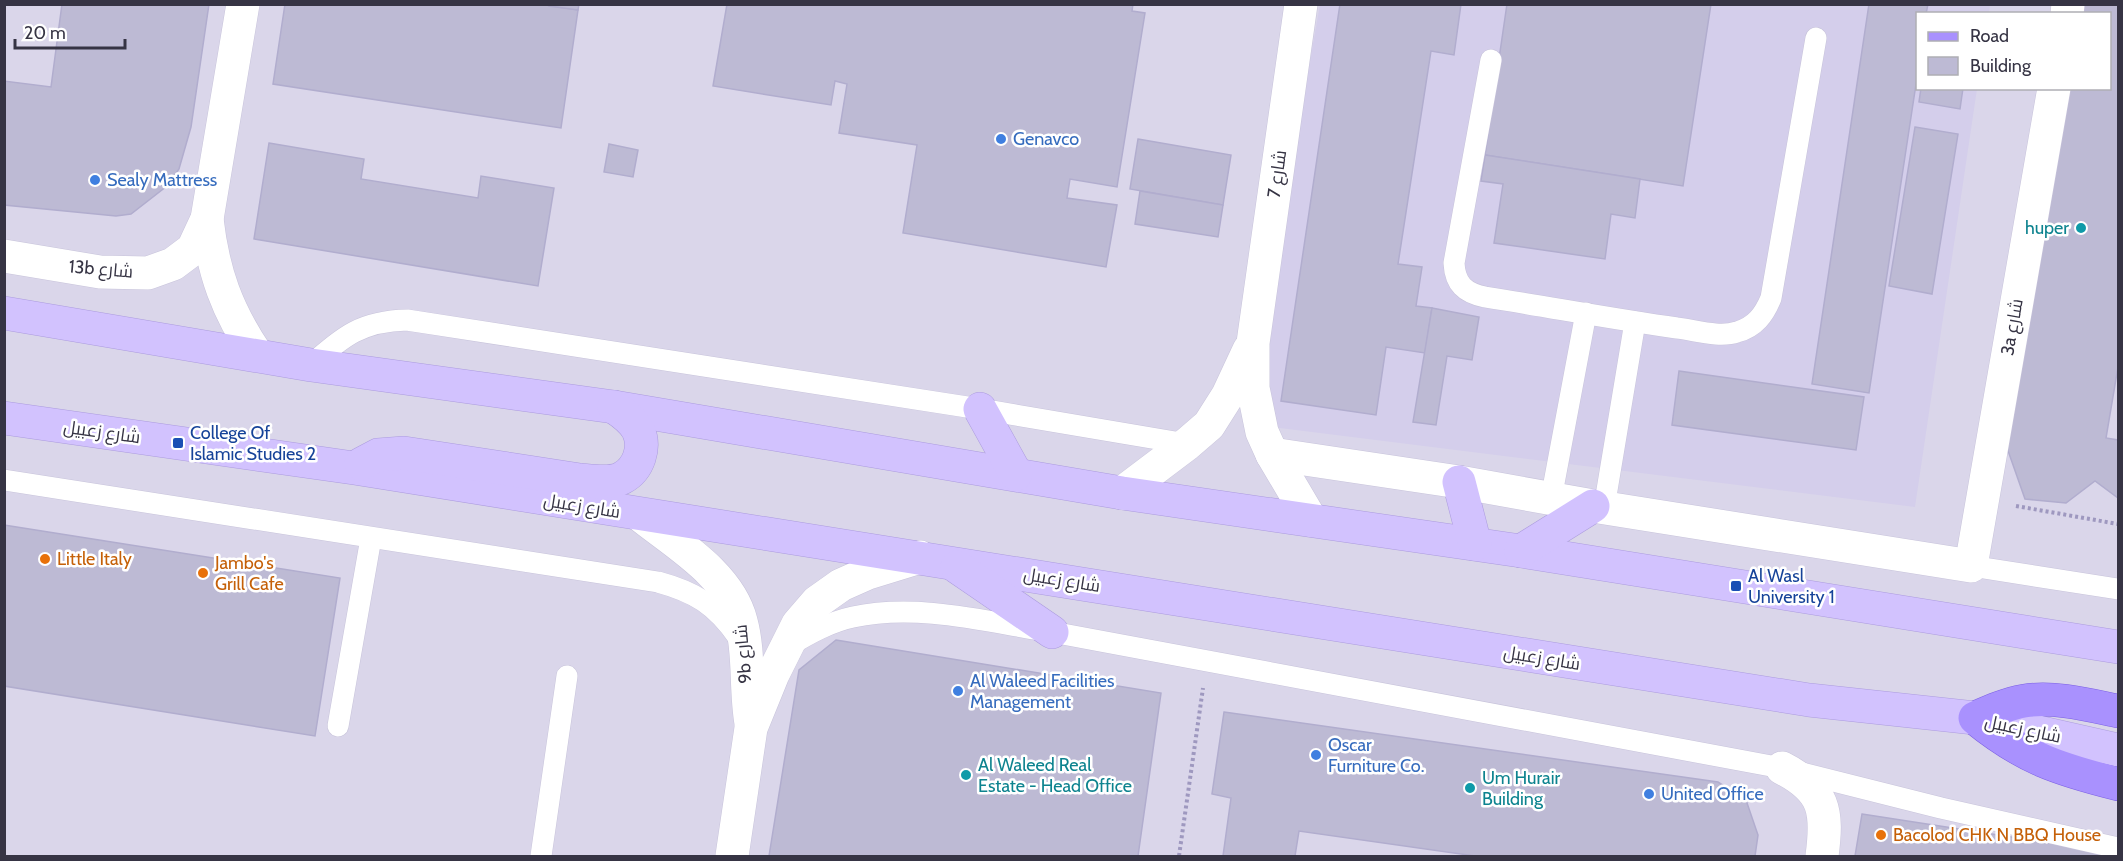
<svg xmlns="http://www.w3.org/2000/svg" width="2123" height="861" viewBox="0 0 2123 861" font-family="Cabin,Cairo,sans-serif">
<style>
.residential{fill:#dad6ea;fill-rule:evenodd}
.education{fill:#d4ceeb}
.building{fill:#bdbad4;stroke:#b1adce;stroke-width:1.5}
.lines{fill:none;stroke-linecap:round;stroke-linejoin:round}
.lane-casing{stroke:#c8c4db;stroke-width:22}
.street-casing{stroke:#c8c4db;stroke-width:34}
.secondary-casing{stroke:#ac9cde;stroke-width:34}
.primary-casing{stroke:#7c61e3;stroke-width:34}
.path{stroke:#9e98bf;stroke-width:4;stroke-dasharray:3 3;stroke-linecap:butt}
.lane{stroke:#fff;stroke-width:21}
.street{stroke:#fff;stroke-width:33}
.secondary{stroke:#d2c2fe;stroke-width:33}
.primary{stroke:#a991fe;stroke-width:33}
.shop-dot{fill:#3f7fe0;stroke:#fff;stroke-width:2}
.culture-dot{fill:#0f9aa8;stroke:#fff;stroke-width:2}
.transit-dot{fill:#1a4fb4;stroke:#fff;stroke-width:2}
.food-dot{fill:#e8710a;stroke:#fff;stroke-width:2}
.labels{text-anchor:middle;stroke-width:5;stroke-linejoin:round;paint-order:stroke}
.shop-label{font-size:18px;fill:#366cbe;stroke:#fff;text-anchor:start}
.street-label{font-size:18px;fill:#363444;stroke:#fff}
.culture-label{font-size:18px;fill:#0d838f;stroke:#fff;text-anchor:start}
.transit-label{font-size:18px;fill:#164399;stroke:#fff;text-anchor:start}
.food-label{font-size:18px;fill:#c56008;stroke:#fff;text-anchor:start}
</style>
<rect width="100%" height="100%" fill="#e7e4f2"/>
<path class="residential" d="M 5,5 L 2118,5 L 2118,856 L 5,856 ZM 1918,14 L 2110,14 L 2110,88 L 1918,88 Z"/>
<path class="education" d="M 1320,5 L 1990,5 L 1989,13 L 1918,14 L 1918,88 L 1977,89 L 1915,507 L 1263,426 L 1256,362 Z"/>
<g class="building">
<path d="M 62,4 L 209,4 L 191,127 L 179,169 L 167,186 L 131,214 L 116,216 L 4,205 L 4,81 L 51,87 Z"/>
<path d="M 285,4 L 539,4 L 578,10 L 561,128 L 273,84 Z"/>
<path d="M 549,4 L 579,4 L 578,10 L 549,6 Z"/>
<path d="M 727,4 L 1133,4 L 1132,11 L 1145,13 L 1117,187 L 1070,179 L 1067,198 L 1117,205 L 1106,267 L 903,233 L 917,145 L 839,133 L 847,84 L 835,81 L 831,105 L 713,86 Z"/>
<path d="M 1340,4 L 1461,4 L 1454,55 L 1431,51 L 1398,264 L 1422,267 L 1416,306 L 1432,308 L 1425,353 L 1386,347 L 1376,415 L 1281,401 Z"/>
<path d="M 1507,4 L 1711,4 L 1683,186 L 1485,155 Z"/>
<path d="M 1869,4 L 1928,4 L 1926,14 L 1918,14 L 1918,71 L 1869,393 L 1812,384 Z"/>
<path d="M 2077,4 L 2118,4 L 2118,367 L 2106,438 L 2118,440 L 2118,498 L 2095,481 L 2066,503 L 2025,499 L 2006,445 L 2069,88 L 2110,88 L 2110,14 L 2078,14 Z"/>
<path d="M 1921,88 L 1963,88 L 1960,109 L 1919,102 Z"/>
<path d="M 1915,127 L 1958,134 L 1932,294 L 1889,286 Z"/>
<path d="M 1138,139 L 1231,155 L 1223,205 L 1130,189 Z"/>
<path d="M 269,143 L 364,159 L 361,179 L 478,198 L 481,176 L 554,188 L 538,286 L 254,239 Z"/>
<path d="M 609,144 L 638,150 L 633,177 L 604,172 Z"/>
<path d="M 1485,155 L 1640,179 L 1635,218 L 1611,214 L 1605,259 L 1494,243 L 1503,184 L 1481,181 Z"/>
<path d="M 1140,191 L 1223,205 L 1218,237 L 1135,224 Z"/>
<path d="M 1432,308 L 1479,317 L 1472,360 L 1447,356 L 1436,425 L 1413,422 Z"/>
<path d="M 1679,371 L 1864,397 L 1856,450 L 1672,425 Z"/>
<path d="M 4,525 L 340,578 L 315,736 L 4,686 Z"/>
<path d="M 836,640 L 1161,693 L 1138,856 L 769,856 L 799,670 Z"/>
<path d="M 1224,712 L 1718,782 L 1746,800 L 1758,835 L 1755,856 L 1475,856 L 1299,831 L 1295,856 L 1223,856 L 1231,798 L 1212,794 Z"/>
<path d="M 1862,814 L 2115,853 L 2114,856 L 1855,856 Z"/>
</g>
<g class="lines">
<g class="lane-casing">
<g id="lane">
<path d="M 1491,60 L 1454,263 C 1455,284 1465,293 1485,297 C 1549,307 1613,319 1677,328 C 1695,330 1719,338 1737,332 C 1755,327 1764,315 1771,298 L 1816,38"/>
<path d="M 311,365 C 343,336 362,321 407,320 L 980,409 L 1187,444"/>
<path d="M 4,480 L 658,582 C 695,592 716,605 738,637"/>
<path d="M 1551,499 L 1586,313"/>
<path d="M 1604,508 L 1635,322"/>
<path d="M 1971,566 L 2118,589"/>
<path d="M 790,645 C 810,633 830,622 853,617 C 918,603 988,622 1052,632 L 1782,768 L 1941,808 L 2118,848"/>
<path d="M 338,726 L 371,538"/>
<path d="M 541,856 L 567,676"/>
</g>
</g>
<g class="street-casing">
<g id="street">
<path d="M 1301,4 L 1253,343 L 1253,388 L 1262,432 L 1272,454 L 1311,520"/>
<path d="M 2067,14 L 2068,4"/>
<path d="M 207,219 C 213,272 227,311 257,355"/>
<path d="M 4,256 L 100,272 L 148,273 L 173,264 L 193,249 L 207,219 L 243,4"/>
<path d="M 1272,454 L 1459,482 L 1593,506 L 1971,566 L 2054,88"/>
<path d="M 1122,493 L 1187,444 L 1209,425 L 1228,395 L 1249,350"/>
<path d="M 640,515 C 676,544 729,574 741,621 C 750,654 745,689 751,723"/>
<path d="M 1782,768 C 1825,790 1828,811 1822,856"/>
<path d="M 732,856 L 751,728 L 773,674 L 798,624 L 817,602 L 841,585 L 868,573 L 920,557"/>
</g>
</g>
<g class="secondary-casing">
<g id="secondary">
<path d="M 4,313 L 311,365 L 614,407 L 1122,493 L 1521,551 L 2118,647"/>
<path d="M 980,409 L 1016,474"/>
<path d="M 4,418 L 354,468 L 1809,700 L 1975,718 L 2118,750"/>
<path d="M 361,464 L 378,455 L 404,453 L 580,480 C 592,481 611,484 622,478 C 639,469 646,447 638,430 C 633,420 623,413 614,407"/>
<path d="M 1459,482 L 1475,544"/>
<path d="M 1521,551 L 1593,506"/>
<path d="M 957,567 L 1052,632"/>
</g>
</g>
<g class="primary-casing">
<path id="primary" d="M 2118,711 C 2089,705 2054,696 2024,701 C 2007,704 1991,711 1975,718 C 2024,758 2058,769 2118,784"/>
</g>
<g class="path">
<path d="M 2016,506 L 2118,524"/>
<path d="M 1179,856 L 1203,688"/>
</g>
<use href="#lane" class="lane"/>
<use href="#street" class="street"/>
<use href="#secondary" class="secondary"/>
<use href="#primary" class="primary"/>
</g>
<g class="shop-dot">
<circle cx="1001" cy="139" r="6"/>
<circle cx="95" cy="180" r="6"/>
<circle cx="958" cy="691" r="6"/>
<circle cx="1316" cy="755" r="6"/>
<circle cx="1649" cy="794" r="6"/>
</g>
<g class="culture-dot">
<circle cx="2081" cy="228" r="6"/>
<circle cx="966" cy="775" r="6"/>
<circle cx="1470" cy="788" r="6"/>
</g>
<g class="transit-dot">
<rect x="172" y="437" width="12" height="12" rx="3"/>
<rect x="1730" y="580" width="12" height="12" rx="3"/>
</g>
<g class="food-dot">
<circle cx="45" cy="559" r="6"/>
<circle cx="203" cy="573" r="6"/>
<circle cx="1881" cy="835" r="6"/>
</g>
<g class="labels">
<g class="shop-label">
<text x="1013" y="145">Genavco</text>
<text x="107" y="186">Sealy Mattress</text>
<text x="970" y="687">Al Waleed Facilities<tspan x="970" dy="21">Management</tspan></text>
<text x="1328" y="751">Oscar<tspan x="1328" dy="21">Furniture Co.</tspan></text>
<text x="1661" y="800">United Office</text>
</g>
<g class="street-label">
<text transform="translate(1277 174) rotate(-82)" y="6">شارع 7</text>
<text transform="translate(101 269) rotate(5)" y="6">13b شارع</text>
<text transform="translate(2012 327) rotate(-80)" y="6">3a شارع</text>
<text transform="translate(102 432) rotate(8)" y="6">شارع زعبيل</text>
<text transform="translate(582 506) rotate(9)" y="6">شارع زعبيل</text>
<text transform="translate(1062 580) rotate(9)" y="6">شارع زعبيل</text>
<text transform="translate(743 654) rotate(-95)" y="6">9b شارع</text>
<text transform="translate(1542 658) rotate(9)" y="6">شارع زعبيل</text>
<text transform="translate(2023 729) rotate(12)" y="6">شارع زعبيل</text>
</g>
<g class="culture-label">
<text x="2069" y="234" text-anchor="end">huper</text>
<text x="978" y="771">Al Waleed Real<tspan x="978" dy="21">Estate - Head Office</tspan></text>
<text x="1482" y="784">Um Hurair<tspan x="1482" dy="21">Building</tspan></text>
</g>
<g class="transit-label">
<text x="190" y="439">College Of<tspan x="190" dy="21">Islamic Studies 2</tspan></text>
<text x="1748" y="582">Al Wasl<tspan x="1748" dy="21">University 1</tspan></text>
</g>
<g class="food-label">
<text x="57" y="565">Little Italy</text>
<text x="215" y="569">Jambo's<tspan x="215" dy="21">Grill Cafe</tspan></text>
<text x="1893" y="841">Bacolod CHK N BBQ House</text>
</g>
</g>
<rect width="2123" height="861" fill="none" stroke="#363444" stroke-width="12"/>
<rect x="1916" y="12" width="195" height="78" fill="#ffffff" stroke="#afaeb4" stroke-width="1.5"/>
<rect x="1928" y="32" width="30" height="9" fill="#a991fe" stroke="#afaeb4" stroke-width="1.5"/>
<text x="1970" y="42" font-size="18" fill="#363444">Road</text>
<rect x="1928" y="57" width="30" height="18" fill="#bdbad4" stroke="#afaeb4" stroke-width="1.5"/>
<text x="1970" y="72" font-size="18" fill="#363444">Building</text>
<path d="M15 39v9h110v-9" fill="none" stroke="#363444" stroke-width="3"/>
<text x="24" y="39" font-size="18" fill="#363444" stroke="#ffffff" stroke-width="4.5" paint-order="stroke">20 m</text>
</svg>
